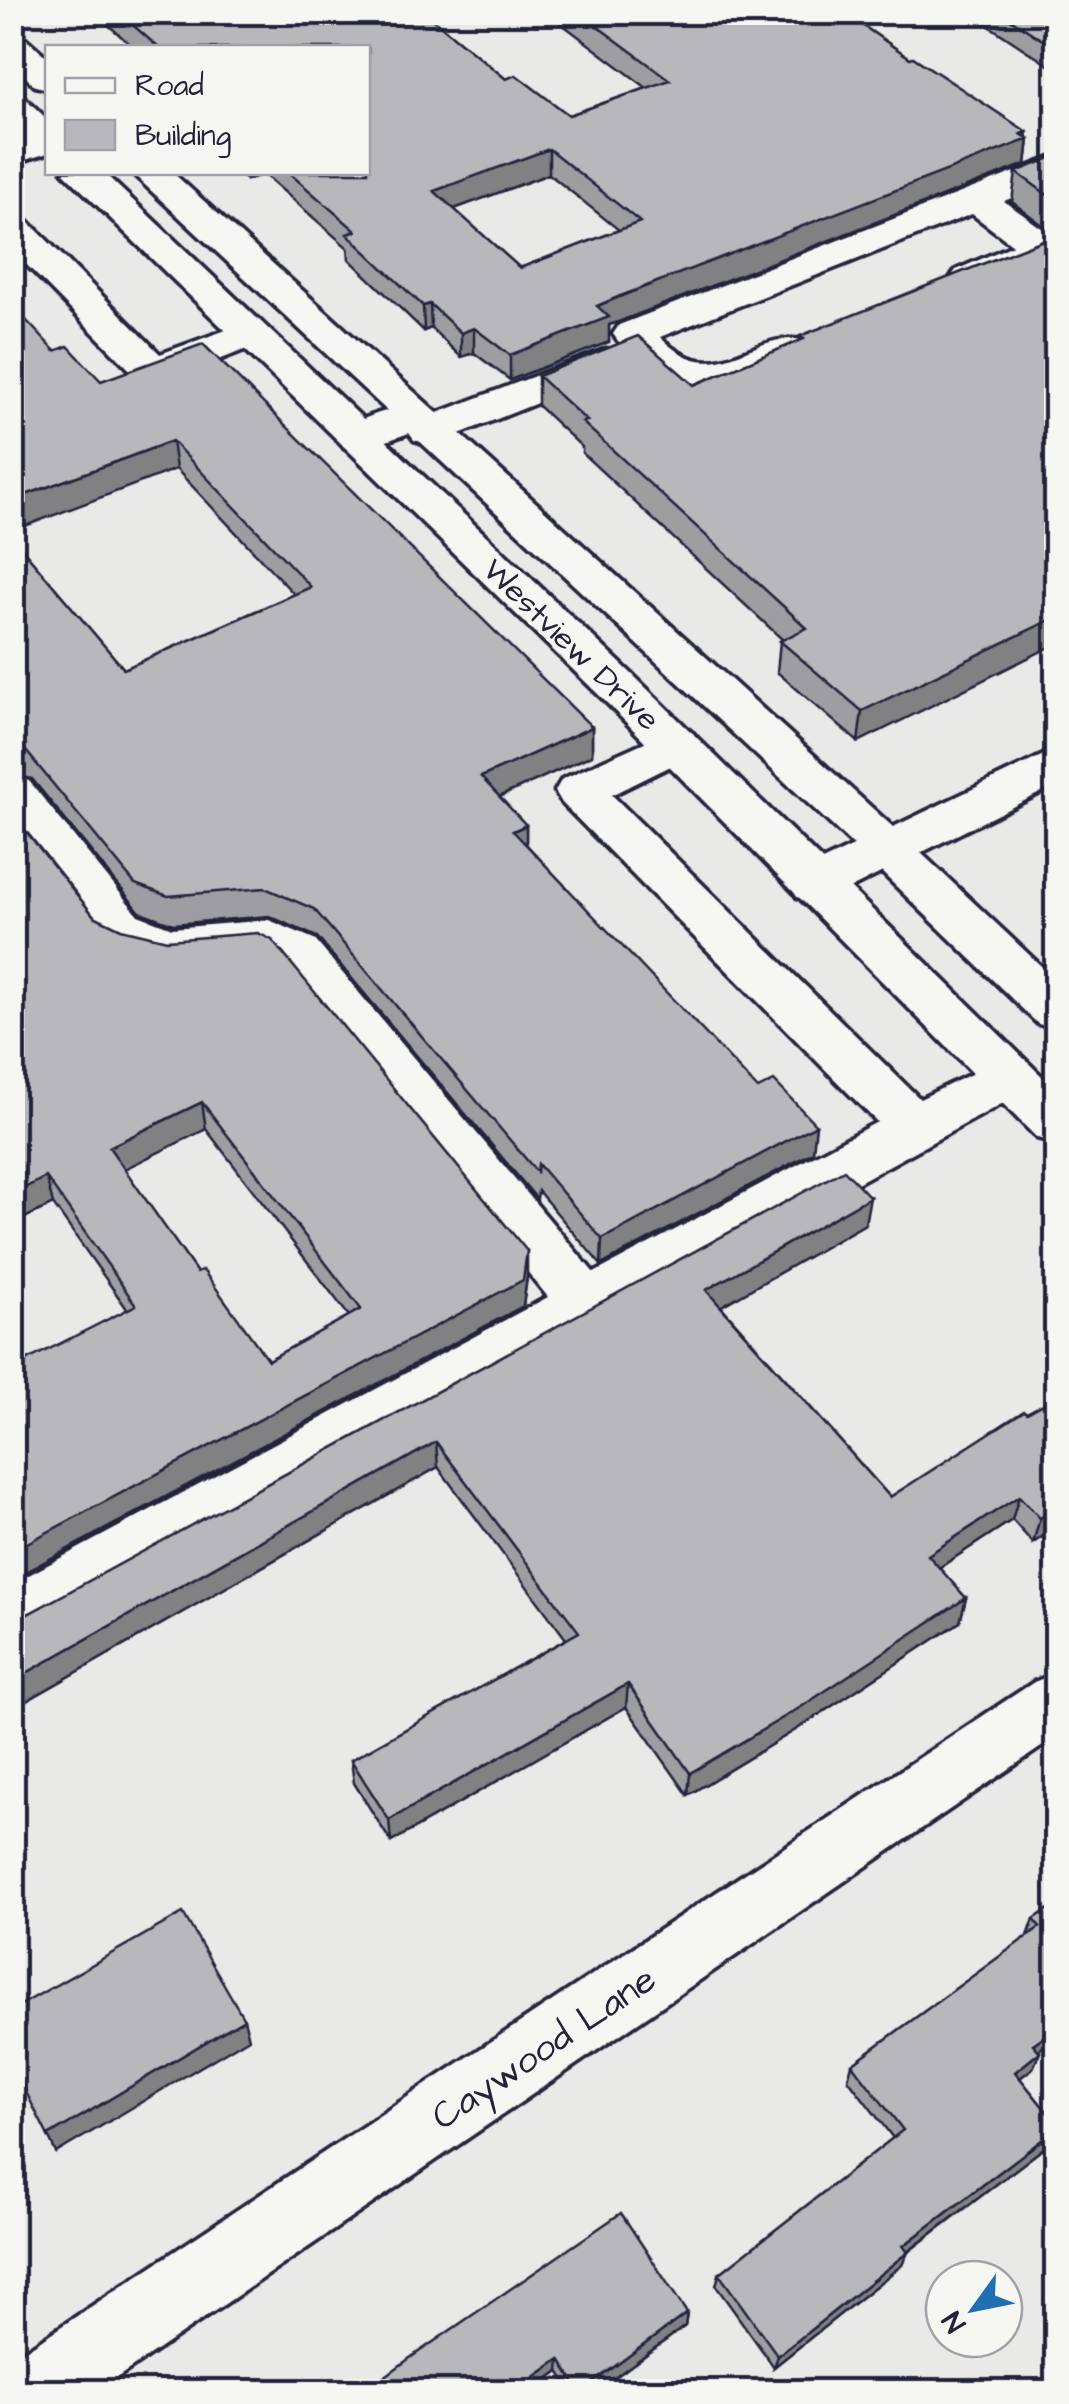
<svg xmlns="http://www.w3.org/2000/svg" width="1069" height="2404" viewBox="0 0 1069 2404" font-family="'Architects Daughter',sans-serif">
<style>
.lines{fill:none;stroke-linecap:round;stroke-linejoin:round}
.minor-casing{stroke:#22223b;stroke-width:7}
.major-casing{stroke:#22223b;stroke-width:7}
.minor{fill:#f6f6f2;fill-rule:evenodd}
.major{fill:#f6f6f2;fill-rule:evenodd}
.wall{fill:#9e9ea2;stroke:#22223b;stroke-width:2.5;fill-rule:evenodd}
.shaded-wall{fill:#818184;stroke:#22223b;stroke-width:2.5}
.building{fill:#b8b8bc;stroke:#22223b;stroke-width:2.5;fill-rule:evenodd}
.labels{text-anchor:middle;stroke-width:8;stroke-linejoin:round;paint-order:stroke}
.street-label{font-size:32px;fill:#22223b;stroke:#f6f6f2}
.near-street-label{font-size:38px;fill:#22223b;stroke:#f6f6f2}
</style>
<rect width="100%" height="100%" fill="#e9e9e7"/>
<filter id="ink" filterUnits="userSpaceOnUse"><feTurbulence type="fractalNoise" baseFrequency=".01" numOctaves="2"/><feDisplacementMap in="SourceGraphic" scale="20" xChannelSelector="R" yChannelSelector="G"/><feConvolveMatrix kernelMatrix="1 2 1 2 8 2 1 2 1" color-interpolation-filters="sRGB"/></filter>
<g filter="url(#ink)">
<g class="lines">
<g class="minor-casing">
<g id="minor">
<path d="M 48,130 L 48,153 L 12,164 L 12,141 Z"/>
<path d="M 1056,156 L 1056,180 L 1004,201 L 1043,229 L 1052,246 C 1035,271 987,294 956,286 L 950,278 L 956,270 L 1013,245 L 972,214 L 660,337 C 718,395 751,327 807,341 L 813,350 L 807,359 C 737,387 664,408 613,334 L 619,325 Z"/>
<path d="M 12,216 L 26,219 L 160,354 L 248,322 L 262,325 L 268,334 L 262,343 L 168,380 L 154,383 L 140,380 L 12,250 Z"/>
<path d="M 606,349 L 620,352 L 626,361 L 620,370 L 444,440 L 429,444 L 414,440 L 409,433 L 359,451 L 344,447 L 338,438 C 352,417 404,402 428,408 L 432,415 Z"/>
<path d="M 676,728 L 693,733 L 700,744 L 693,755 L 612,795 L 920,1099 L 1008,1056 L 1027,1062 L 1034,1076 L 1027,1090 L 34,1634 L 12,1642 L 12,1584 L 548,1297 L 278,965 L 262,957 L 172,964 L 127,953 L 102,941 L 12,827 L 12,777 L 29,781 L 138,915 L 172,928 L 269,920 L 314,939 L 594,1273 L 877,1122 L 562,803 L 555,791 L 562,779 Z"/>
<path d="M 1056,749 L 1056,785 L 833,897 L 815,903 L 797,897 L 790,885 L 797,873 Z"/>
<path d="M 1056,1673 L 1056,1737 L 96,2392 L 12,2392 L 12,2359 L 1034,1682 Z"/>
</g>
</g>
<g class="major-casing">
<g id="major">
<path d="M 12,34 L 24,37 L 48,58 L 48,89 L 35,86 L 12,64 Z"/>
<path d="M 12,95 L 25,98 L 48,120 L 48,152 L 35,149 L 12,127 Z"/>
<path d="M 63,172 L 103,172 L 633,675 L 1056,1090 L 1056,1143 L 1037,1138 L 601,697 Z"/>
<path d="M 131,172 L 172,172 L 904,837 L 1056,980 L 1056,1029 L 1038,1024 L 870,861 Z"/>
</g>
</g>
<use href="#minor" class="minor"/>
<use href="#major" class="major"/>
</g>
<g class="wall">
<path d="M 94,12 L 424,12 L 506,79 L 569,115 L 647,88 L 546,12 L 843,12 L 910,58 L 1027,132 L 1026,137 L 1029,139 L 1026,164 L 618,322 L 609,325 L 609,342 L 510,380 L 474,353 L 461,357 L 431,328 L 424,331 L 349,259 L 348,248 L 264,174 L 246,180 L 237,172 L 368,172 L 368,48 L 134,48 ZM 549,174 L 619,230 L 520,268 L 454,209 Z"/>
<path d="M 968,12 L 1056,12 L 1056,70 Z"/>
<path d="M 1056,156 L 1056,235 L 1012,202 L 1016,172 Z"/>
<path d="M 1056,235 L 858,742 L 777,672 L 780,641 L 783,640 L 582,453 L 582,447 L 538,406 L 538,376 L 694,385 L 800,341 L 800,336 Z"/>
<path d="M 55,351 L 101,381 L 592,727 L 592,755 L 499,797 L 526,825 L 526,844 L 813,1152 L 601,1265 L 538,1191 L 537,1199 L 317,937 L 269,916 L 173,924 L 140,912 L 32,779 L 12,775 L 12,537 L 124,669 L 294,594 L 176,469 Z"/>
<path d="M 12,814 L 94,916 L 527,1277 L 523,1306 L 12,1579 L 127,1309 L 53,1204 L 12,1224 ZM 206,1129 L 349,1316 L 268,1360 L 197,1273 L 124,1169 Z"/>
<path d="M 1056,855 L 1056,884 L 1051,879 Z"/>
<path d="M 865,1224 L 721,1306 L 890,1497 L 1027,1413 L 1056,1397 L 1056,1527 L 1033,1543 L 1012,1520 L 939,1568 L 966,1598 L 960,1622 L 797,1729 L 688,1795 L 626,1707 L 391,1842 L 354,1783 L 351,1760 L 566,1639 L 438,1467 L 12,1709 L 12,1618 L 28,1614 Z"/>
<path d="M 1056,1904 L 1039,2051 L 1040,2052 L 1033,2068 L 1020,2078 L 1056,2123 L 1056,2133 L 1053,2141 L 908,2252 L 902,2265 L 774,2367 L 716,2286 L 719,2274 L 893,2138 L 848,2079 L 852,2064 L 1028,1936 L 1034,1919 Z"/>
<path d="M 687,2313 L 685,2326 L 595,2392 L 572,2392 L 559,2371 L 530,2392 L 364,2392 Z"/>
</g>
<g class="shaded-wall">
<path d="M 1027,132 L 1026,141 L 1029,139 L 1026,164 L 618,322 L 609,325 L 609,342 L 510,380 L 510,355 L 597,306 Z"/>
<path d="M 549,149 L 549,174 L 435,216 L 434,191 Z"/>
<path d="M 245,172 L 264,172 L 264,174 L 246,180 Z"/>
<path d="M 430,304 L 431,328 L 424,331 L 423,306 Z"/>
<path d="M 474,328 L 474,353 L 461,357 L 461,333 Z"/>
<path d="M 172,441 L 176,469 L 12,531 L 12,500 Z"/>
<path d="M 1056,617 L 1056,644 L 858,742 L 862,711 Z"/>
<path d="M 592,727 L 592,755 L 481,805 L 481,777 Z"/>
<path d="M 526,825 L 526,853 L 513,831 Z"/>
<path d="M 202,1102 L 206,1129 L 114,1174 L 109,1147 Z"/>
<path d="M 816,1125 L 813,1152 L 601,1265 L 602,1239 Z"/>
<path d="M 46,1177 L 53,1204 L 12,1224 L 12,1194 Z"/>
<path d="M 870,1197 L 865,1224 L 704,1316 L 706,1290 Z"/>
<path d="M 527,1251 L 527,1277 L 523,1306 L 12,1579 L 12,1551 Z"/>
<path d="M 436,1442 L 438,1467 L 12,1709 L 12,1681 Z"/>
<path d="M 1019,1496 L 1012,1520 L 922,1579 L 928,1555 Z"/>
<path d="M 1056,1508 L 1056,1527 L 1033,1543 L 1040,1518 Z"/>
<path d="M 966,1598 L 960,1622 L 797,1729 L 688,1795 L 690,1773 Z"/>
<path d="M 628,1684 L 626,1707 L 391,1842 L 389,1820 Z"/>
<path d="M 244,2019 L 249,2038 L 56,2153 L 48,2136 Z"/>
<path d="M 1056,2028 L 1056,2038 L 1026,2059 L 1033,2044 Z"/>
<path d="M 1040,2052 L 1033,2068 L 1008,2087 L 1015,2072 Z"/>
<path d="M 1056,2129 L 1056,2133 L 1053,2141 L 898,2259 L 903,2246 Z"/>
<path d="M 908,2252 L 902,2265 L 774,2367 L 778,2356 Z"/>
<path d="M 687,2313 L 685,2326 L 595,2392 L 580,2392 Z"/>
<path d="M 560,2359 L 559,2371 L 530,2392 L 513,2392 Z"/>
</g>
<g class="building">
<path d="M 118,12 L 424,12 L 506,79 L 516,75 L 569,115 L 670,80 L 578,12 L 843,12 L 910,58 L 913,57 L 1027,132 L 1021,134 L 1029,139 L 618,297 L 597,306 L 609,317 L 510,355 L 474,328 L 461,333 L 430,304 L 423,306 L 347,234 L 356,231 L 288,172 L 368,172 L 368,48 L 159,48 ZM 549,149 L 640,222 L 520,268 L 434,191 Z"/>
<path d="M 1000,12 L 1056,12 L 1056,49 Z"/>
<path d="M 1056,156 L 1056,201 L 1016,172 Z"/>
<path d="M 1056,235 L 1056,617 L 862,711 L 780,641 L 807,628 L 582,422 L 587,421 L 538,376 L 638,336 L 694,385 L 804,339 L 800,336 Z"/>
<path d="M 12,305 L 55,351 L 68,346 L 101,381 L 203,344 L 592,727 L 481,777 L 526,825 L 513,831 L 758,1089 L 774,1081 L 816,1125 L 602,1239 L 538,1164 L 537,1172 L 314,909 L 265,888 L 168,896 L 135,884 L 26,751 L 12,748 L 12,537 L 124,669 L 311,587 L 172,441 L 12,500 Z"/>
<path d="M 12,814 L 94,916 L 121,929 L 167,940 L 258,933 L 272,940 L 527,1251 L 523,1280 L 12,1551 L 12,1368 L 136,1305 L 46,1177 L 12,1194 ZM 202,1102 L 361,1309 L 268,1360 L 203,1270 L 197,1273 L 109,1147 Z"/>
<path d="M 844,1170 L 870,1197 L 706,1290 L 890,1497 L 1024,1411 L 1027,1413 L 1056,1397 L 1056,1508 L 1040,1518 L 1019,1496 L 928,1555 L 966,1598 L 801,1707 L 690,1773 L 628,1684 L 389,1820 L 351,1760 L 579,1632 L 436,1442 L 12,1681 L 12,1618 L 28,1614 Z"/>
<path d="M 1056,1904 L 1056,2028 L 1033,2044 L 1040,2052 L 1015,2072 L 1056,2123 L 1056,2129 L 903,2246 L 908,2252 L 778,2356 L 719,2274 L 903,2130 L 852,2064 L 1040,1927 L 1034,1919 Z"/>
<path d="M 183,1913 L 244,2019 L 48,2136 L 12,2064 L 12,2010 Z"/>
<path d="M 621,2213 L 687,2313 L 580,2392 L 560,2359 L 513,2392 L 364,2392 L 410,2358 Z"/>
</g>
</g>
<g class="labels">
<g class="street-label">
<text transform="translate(572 644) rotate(44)" y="11">Westview Drive</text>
</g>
<g class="near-street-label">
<text transform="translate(543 2047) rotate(-34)" y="13">Caywood Lane</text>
</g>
</g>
<rect width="1069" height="2404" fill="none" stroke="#f6f6f2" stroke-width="50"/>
<rect x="25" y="25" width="1019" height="2354" fill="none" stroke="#22223b" stroke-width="4" filter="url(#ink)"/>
<rect x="45" y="45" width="325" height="130" fill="#f6f6f2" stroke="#a1a1a9" stroke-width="2.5"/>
<rect x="65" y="78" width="50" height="15" fill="#f6f6f2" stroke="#a1a1a9" stroke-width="2.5"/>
<text x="135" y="95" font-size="30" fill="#22223b">Road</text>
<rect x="65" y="120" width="50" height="30" fill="#b8b8bc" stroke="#a1a1a9" stroke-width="2.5"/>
<text x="135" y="145" font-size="30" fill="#22223b">Building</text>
<g transform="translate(974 2309) rotate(237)"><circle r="48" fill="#f6f6f2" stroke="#a1a1a9" stroke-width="2.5"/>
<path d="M0-8L18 38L0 25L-18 38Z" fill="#1f6fb2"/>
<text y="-15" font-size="28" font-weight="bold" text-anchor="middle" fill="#22223b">N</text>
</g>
</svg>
